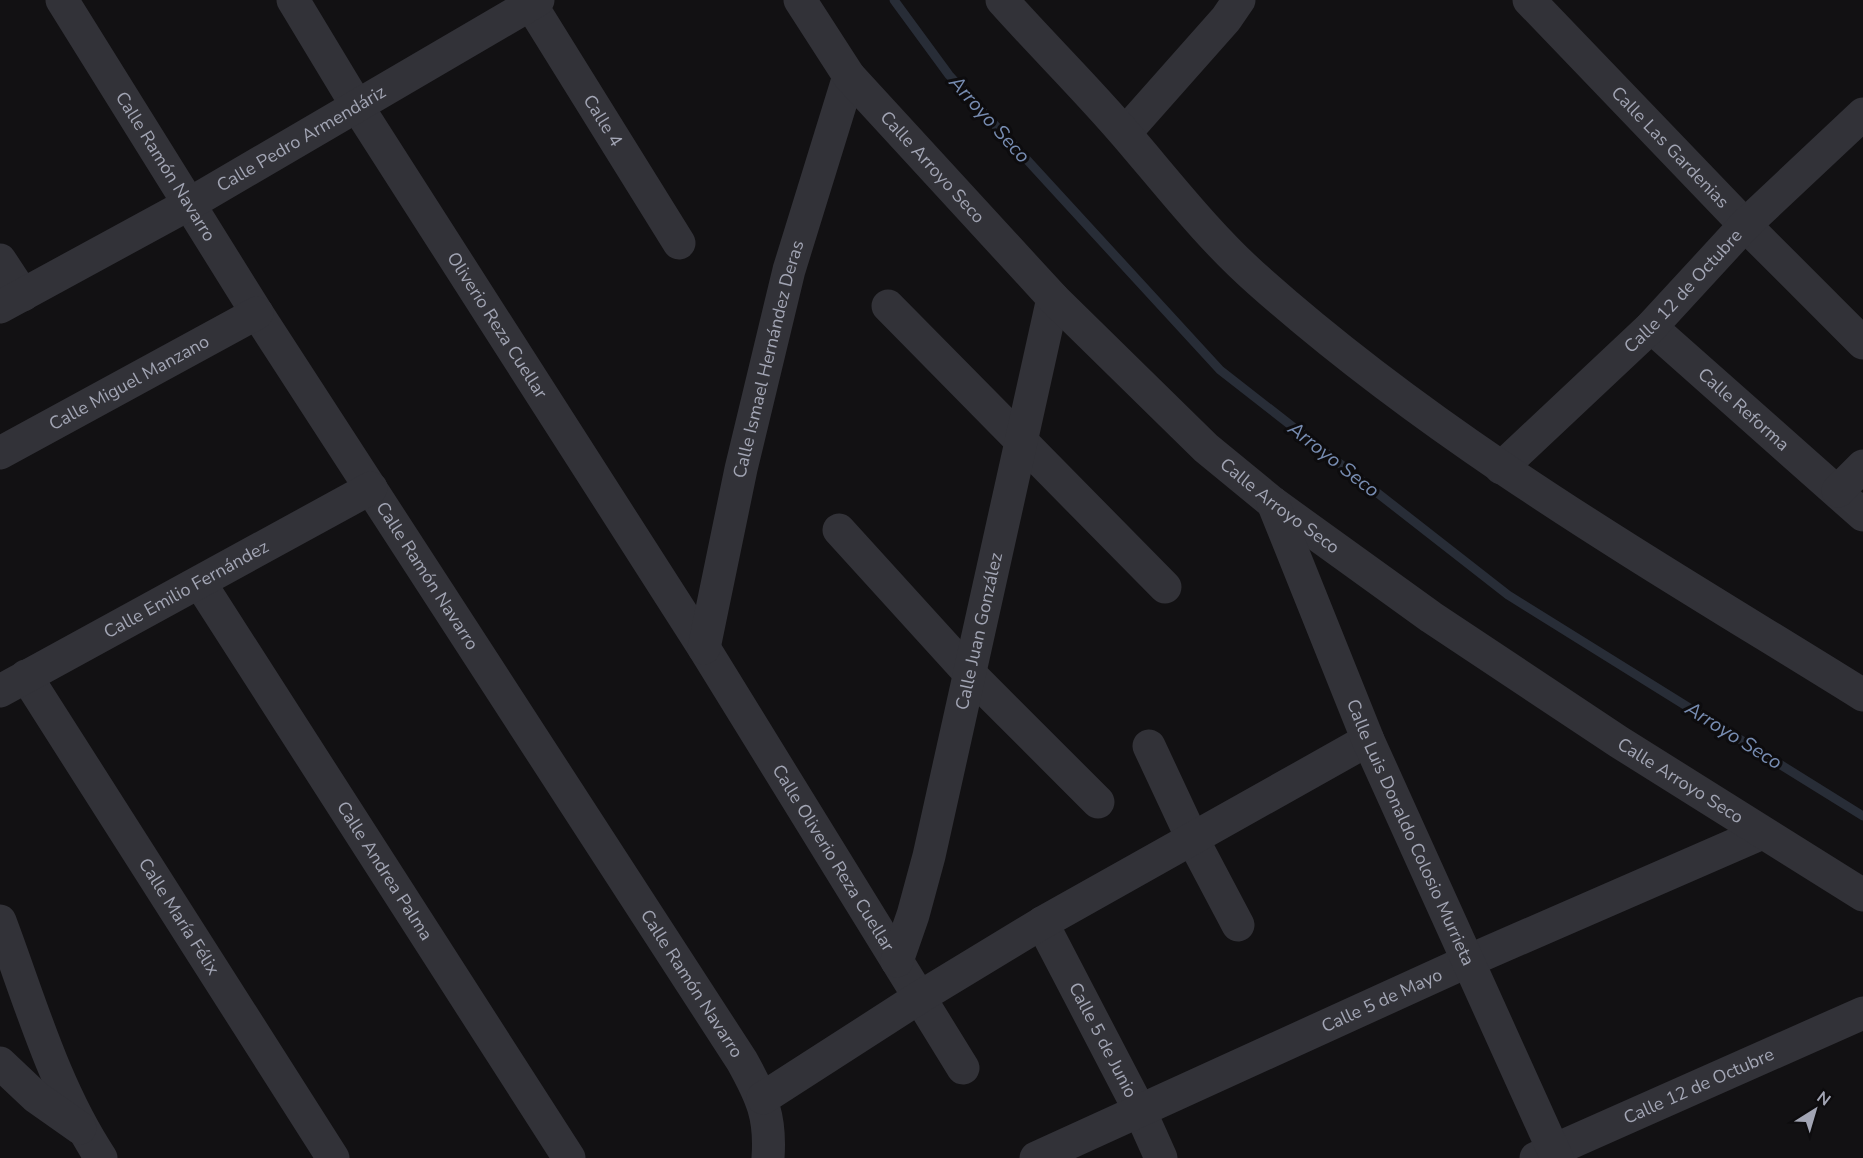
<svg xmlns="http://www.w3.org/2000/svg" width="1863" height="1158" viewBox="0 0 1863 1158" font-family="'Nunito Sans',sans-serif">
<style>
.lines{fill:none;stroke-linecap:round;stroke-linejoin:round}
.stream{stroke:#282d37;stroke-width:9}
.minor{stroke:#323238;stroke-width:33}
.tertiary{stroke:#323238;stroke-width:33}
.labels{text-anchor:middle;stroke-width:6;stroke-linejoin:round;paint-order:stroke}
.street-label{font-size:18px;fill:#a2a5b4;stroke:#0d0c0e}
.water-label{font-size:20px;font-style:italic;fill:#778cb1;stroke:#0d0c0e}
</style>
<rect width="100%" height="100%" fill="#121113"/>
<g class="lines">
<path class="stream" d="M 894,0 L 949,75 L 1220,370 L 1508,595 L 1863,816"/>
<g class="minor">
<path id="s1" d="M 62,0 L 257,313 L 742,1061 C 762,1097 771,1117 768,1158"/>
<path id="s2" d="M 293,0 L 357,106 L 704,648 L 963,1068"/>
<path id="s3" d="M 528,0 L 679,243"/>
<path id="s4" d="M 1529,0 L 1745,225 L 1863,343"/>
<path d="M 1125,133 L 1226,19 L 1239,0"/>
<path d="M 0,260 L 23,295"/>
<path d="M 888,306 L 1165,587"/>
<path id="s5" d="M 0,307 L 191,203 L 538,0"/>
<path id="s6" d="M 1651,327 L 1863,515"/>
<path id="s7" d="M 0,453 L 257,313"/>
<path id="s8" d="M 1501,468 L 1651,327 L 1745,225 L 1863,114"/>
<path d="M 1838,491 L 1863,466"/>
<path d="M 839,530 L 969,673 L 1098,802"/>
<path id="s9" d="M 200,583 L 569,1158"/>
<path id="s10" d="M 704,648 L 741,469 L 789,270 L 849,76"/>
<path id="s11" d="M 26,676 L 333,1158"/>
<path id="s12" d="M 0,691 L 371,488"/>
<path d="M 1149,746 L 1192,838 L 1238,925"/>
<path d="M 0,921 C 30,1001 54,1087 101,1158"/>
<path id="s13" d="M 1042,923 L 1140,1111 L 1161,1158"/>
<path id="s14" d="M 897,961 L 913,915 L 929,856 L 1053,298"/>
<path d="M 0,1063 L 36,1097 L 80,1128"/>
<path d="M 763,1098 L 920,997 L 1042,923 L 1368,740"/>
<path id="s15" d="M 1036,1158 L 1466,962 L 1762,833"/>
<path id="s16" d="M 1536,1158 L 1863,1013"/>
</g>
<g class="tertiary">
<path id="s17" d="M 800,0 L 849,76 L 1053,298 L 1206,448 L 1273,503 L 1431,617 L 1619,742 L 1863,895"/>
<path d="M 1002,0 C 1043,46 1087,89 1127,136 C 1169,185 1210,238 1259,281 C 1442,444 1656,566 1863,695"/>
<path id="s18" d="M 1273,503 L 1368,740 L 1557,1158"/>
</g>
</g>
<g class="labels">
<g class="street-label">
<text dy="6" stroke="none"><textPath href="#s3" startOffset="142">Calle 4</textPath></text>
<text dy="6" stroke="none"><textPath href="#s5" startOffset="345">Calle Pedro Armendáriz</textPath></text>
<text dy="6" stroke="none"><textPath href="#s4" startOffset="204">Calle Las Gardenias</textPath></text>
<text dy="6" stroke="none"><textPath href="#s1" startOffset="196">Calle Ramón Navarro</textPath></text>
<text dy="6" stroke="none"><textPath href="#s17" startOffset="214">Calle Arroyo Seco</textPath></text>
<text dy="6" stroke="none"><textPath href="#s8" startOffset="254">Calle 12 de Octubre</textPath></text>
<text dy="6" stroke="none"><textPath href="#s2" startOffset="384">Oliverio Reza Cuellar</textPath></text>
<text dy="6" stroke="none"><textPath href="#s10" startOffset="296">Calle Ismael Hernández Deras</textPath></text>
<text dy="6" stroke="none"><textPath href="#s7" startOffset="147">Calle Miguel Manzano</textPath></text>
<text dy="6" stroke="none"><textPath href="#s6" startOffset="124">Calle Reforma</textPath></text>
<text dy="6" stroke="none"><textPath href="#s17" startOffset="700">Calle Arroyo Seco</textPath></text>
<text dy="6" stroke="none"><textPath href="#s1" startOffset="682">Calle Ramón Navarro</textPath></text>
<text dy="6" stroke="none"><textPath href="#s12" startOffset="212">Calle Emilio Fernández</textPath></text>
<text dy="6" stroke="none"><textPath href="#s14" startOffset="340">Calle Juan González</textPath></text>
<text dy="6" stroke="none"><textPath href="#s17" startOffset="1186">Calle Arroyo Seco</textPath></text>
<text dy="6" stroke="none"><textPath href="#s18" startOffset="357">Calle Luis Donaldo Colosio Murrieta</textPath></text>
<text dy="6" stroke="none"><textPath href="#s2" startOffset="1014">Calle Oliverio Reza Cuellar</textPath></text>
<text dy="6" stroke="none"><textPath href="#s9" startOffset="342">Calle Andrea Palma</textPath></text>
<text dy="6" stroke="none"><textPath href="#s11" startOffset="285">Calle María Félix</textPath></text>
<text dy="6" stroke="none"><textPath href="#s1" startOffset="1168">Calle Ramón Navarro</textPath></text>
<text dy="6" stroke="none"><textPath href="#s15" startOffset="380">Calle 5 de Mayo</textPath></text>
<text dy="6" stroke="none"><textPath href="#s13" startOffset="132">Calle 5 de Junio</textPath></text>
<text dy="6" stroke="none"><textPath href="#s16" startOffset="178">Calle 12 de Octubre</textPath></text>
</g>
<g class="water-label">
<text transform="translate(990 119) rotate(48)" y="7">Arroyo Seco</text>
<text transform="translate(1334 459) rotate(38)" y="7">Arroyo Seco</text>
<text transform="translate(1734 735) rotate(32)" y="7">Arroyo Seco</text>
</g>
</g>
<g transform="translate(1815 1110) rotate(37)" stroke="#0d0c0e" stroke-width="4.5" paint-order="stroke">
<path d="M0-4.5L10 22L0 15L-10 22Z" fill="#a2a5b4"/>
<text y="-9" font-size="16" font-weight="bold" text-anchor="middle" fill="#a2a5b4">N</text>
</g>
</svg>
